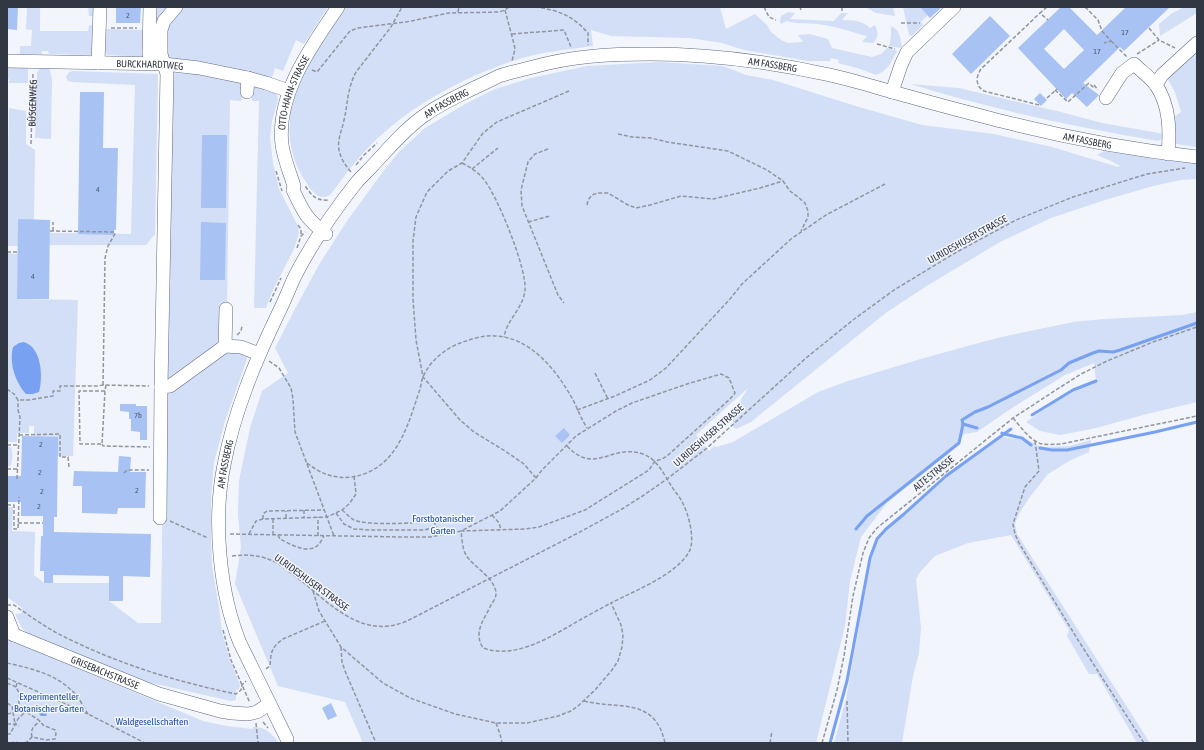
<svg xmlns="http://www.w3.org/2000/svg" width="1204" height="750" viewBox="0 0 1204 750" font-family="'Asap Condensed',sans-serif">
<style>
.green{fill:#d2dff7}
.water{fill:#78a1f2}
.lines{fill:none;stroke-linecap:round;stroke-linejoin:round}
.stream{stroke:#78a1f2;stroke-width:3}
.building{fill:#a7c2f3;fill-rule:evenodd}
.minor-casing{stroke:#5d6a83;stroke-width:14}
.path{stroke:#91959e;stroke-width:1.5;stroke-dasharray:4 2;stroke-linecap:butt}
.minor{stroke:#fff;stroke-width:13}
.labels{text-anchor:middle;stroke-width:3;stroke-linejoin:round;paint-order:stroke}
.number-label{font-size:8px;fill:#4f5a6f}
.street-label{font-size:10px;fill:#323843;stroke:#f2f5fb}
.park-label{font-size:10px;fill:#224eaa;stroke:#f2f5fb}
</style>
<rect width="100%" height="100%" fill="#f2f5fb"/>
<g class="green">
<path d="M 27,7 L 94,7 L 94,15 L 93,16 L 89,16 L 88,7 L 40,7 L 40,31 L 88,31 L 89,25 L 94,26 L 92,55 L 49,54 L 48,51 L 42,51 L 42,54 L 20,54 L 20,46 L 31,46 L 32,30 L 26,29 Z"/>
<path d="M 153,7 L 170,7 L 157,30 Z"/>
<path d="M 181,7 L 328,7 L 304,44 L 296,40 L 283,71 L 275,68 L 272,78 C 246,70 221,65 195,61 C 186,60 175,62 167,57 L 166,28 Z"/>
<path d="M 346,7 L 720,7 L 726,29 L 755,14 L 767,25 L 771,32 L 781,40 L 788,43 L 803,42 L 798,35 L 810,34 L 828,39 L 832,48 L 872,57 L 881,54 L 887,48 L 897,51 C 891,62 888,71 876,75 L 857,68 L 838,63 L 839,60 L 831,58 L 830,61 L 808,61 L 744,50 L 722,43 L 690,38 L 611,36 L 591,30 L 593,46 C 572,49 550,51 530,56 C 481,69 425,97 387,130 C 365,148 348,171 331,194 C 322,201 315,195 309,187 C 305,180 300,173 297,166 C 272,106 315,54 346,7 Z"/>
<path d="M 868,7 L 893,7 L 895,16 L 876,13 L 867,8 Z"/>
<path d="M 903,7 L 920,7 L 928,15 L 921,22 L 923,25 L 912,36 L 909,35 Z"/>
<path d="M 1184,7 L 1197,7 L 1197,13 L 1160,36 L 1159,24 L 1171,14 Z"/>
<path d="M 788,12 L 795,13 L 790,19 L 834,21 L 841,13 L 848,13 L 842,20 C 852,20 862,20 870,28 L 875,25 C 878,32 879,38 873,43 L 862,42 L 867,36 C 851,32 835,26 818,24 C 809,23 794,24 787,21 L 781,24 L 780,21 L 781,16 Z"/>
<path d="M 891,26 C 900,30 900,37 902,46 L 900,48 L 889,46 L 891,36 Z"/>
<path d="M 105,29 L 146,30 L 145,57 L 107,55 L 105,52 Z"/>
<path d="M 1193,53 L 1197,54 L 1197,147 L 1176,144 L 1173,118 L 1181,112 L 1175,92 L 1167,78 Z"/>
<path d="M 659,62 L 723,66 L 746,75 L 773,80 L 859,107 L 922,125 L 994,134 L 1052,147 L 1118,167 L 1120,166 L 1111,161 L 1097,155 L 1104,151 L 1120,152 L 1197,162 L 1197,179 L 1181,180 L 1153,186 L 1105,200 L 1051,218 L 1000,242 L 925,287 L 887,312 L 751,422 L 736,429 L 733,427 L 733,413 L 748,388 L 696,435 L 709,451 L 714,446 L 716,447 L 733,442 L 818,392 L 848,381 L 924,358 L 997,338 L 1073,322 L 1104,319 L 1182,315 L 1197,312 L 1197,402 L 1147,414 L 1092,429 L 1060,435 L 1040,431 L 1026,422 L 1063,397 L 1096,381 L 1094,363 L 1065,375 L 1012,408 L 977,432 L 964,434 L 950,452 L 887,503 L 861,537 L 850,581 L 845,626 L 816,743 L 363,743 L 345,702 L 278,686 L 235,584 L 241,547 L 238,515 L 239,481 L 250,428 L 262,391 L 288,373 L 275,348 L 296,307 L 320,263 L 347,221 L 385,169 L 399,152 L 425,128 L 467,103 L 495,89 L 531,78 L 587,66 Z"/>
<path d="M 7,66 L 28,67 L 28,83 L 9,83 L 9,79 L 7,80 Z"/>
<path d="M 42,67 L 49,67 L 52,79 L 51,139 L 35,138 L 37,72 Z"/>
<path d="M 73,71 L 158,74 L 155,234 L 146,245 L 49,245 L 50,233 L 131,234 L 135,85 L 72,82 L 68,81 L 66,77 L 69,72 Z"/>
<path d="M 171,73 L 195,74 L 240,83 C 243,88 243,95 241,101 L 230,100 L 227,305 L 221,341 L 171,381 L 166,380 Z"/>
<path d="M 910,84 L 959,88 L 1061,112 L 1102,123 L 1165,134 L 1164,138 L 1158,141 C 1074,127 991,109 910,84 Z"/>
<path d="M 255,86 L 275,93 L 277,95 L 278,100 L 272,121 L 270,137 L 273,163 L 279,189 L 298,226 L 299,233 L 294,249 L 273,290 L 266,308 L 254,308 L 259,101 L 252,101 L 252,90 Z"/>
<path d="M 9,108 L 26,111 L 26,144 L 35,150 L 34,220 L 18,246 L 7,246 L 7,161 L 8,161 Z"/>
<path d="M 7,253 L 18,254 L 17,299 L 78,300 L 73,456 L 58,456 L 34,437 L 34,426 L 29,426 L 29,433 L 17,433 L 17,442 L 7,442 Z"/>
<path d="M 228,349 L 248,356 L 225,421 L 214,462 L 211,496 L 211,540 L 212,567 L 219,607 L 222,632 L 230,660 L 240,685 L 239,689 L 236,690 L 236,700 L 231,701 L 147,682 L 28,634 L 22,628 L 15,614 L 22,613 L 22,608 L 7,597 L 7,507 L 13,507 L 12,531 L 35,532 L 34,575 L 44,583 L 109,583 L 109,601 L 138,623 L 161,623 L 164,395 Z"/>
<path d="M 1002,437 L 1030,441 L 1039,446 L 1046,447 L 1069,446 L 1091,440 L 1089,452 L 1069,461 L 1048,474 L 1029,498 L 1019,514 L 1015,524 L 1017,534 L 1150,743 L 1137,743 L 1097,674 L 1089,674 L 1067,636 L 1069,630 L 1011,535 L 968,543 L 935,556 L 921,571 L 916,579 L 921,628 L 919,653 L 913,676 L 902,743 L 834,743 L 846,699 L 871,559 L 878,540 L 886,531 L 947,477 Z"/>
<path d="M 7,447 L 11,447 C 13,452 13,462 10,466 L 7,466 Z"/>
<path d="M 7,639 L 203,721 L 227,726 L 252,729 L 253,727 C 266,727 271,733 279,743 L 7,743 Z"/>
</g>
<g class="water">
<path d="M 24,342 C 42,348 43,377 39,392 L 33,394 L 26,394 C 15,382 9,363 13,347 L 19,343 Z"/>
<path d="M 37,706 C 42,705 45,710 47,714 L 46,716 L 41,716 C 38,713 37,710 37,706 Z"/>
</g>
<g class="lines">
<g class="stream">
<path d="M 1032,415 L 1073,390 L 1096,381"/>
<path d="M 977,428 L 963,424 L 962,420 L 975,412 L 988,407 L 1061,370 L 1069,363 L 1093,353 L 1099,351 L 1113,352 L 1120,350 L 1197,323"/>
<path d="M 1004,434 L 1022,438 L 1031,445"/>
<path d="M 1004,434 L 1011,429"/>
<path d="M 1040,448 L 1052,450 L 1067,450 L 1155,432 L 1197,422"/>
<path d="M 856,529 L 867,516 L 959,443 L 963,424"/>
<path d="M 830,743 L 847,681 L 870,558 L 877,539 L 886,529 L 904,514 L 946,476 L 1004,434 L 1002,433"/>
</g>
</g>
<g class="building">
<path d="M 7,7 L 18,7 L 17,30 L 7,29 Z"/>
<path d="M 116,7 L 141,7 L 140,23 L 116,23 Z"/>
<path d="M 920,7 L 942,7 L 930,18 Z"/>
<path d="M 1061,7 L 1069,7 L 1097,35 L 1126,7 L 1170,7 L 1124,51 L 1120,47 L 1083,83 L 1099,95 L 1087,107 L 1072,93 L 1066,99 L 1018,48 ZM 1064,29 L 1084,50 L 1064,69 L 1044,49 Z"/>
<path d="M 990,16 L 1010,36 L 971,74 L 952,54 Z"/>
<path d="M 80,92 L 104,92 L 103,148 L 118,148 L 116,230 L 114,230 L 114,235 L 78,234 Z"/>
<path d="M 1040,93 L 1047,100 L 1041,106 L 1034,99 Z"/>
<path d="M 202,135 L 227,135 L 226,208 L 201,208 Z"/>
<path d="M 18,219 L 50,220 L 49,299 L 17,299 Z"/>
<path d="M 201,222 L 226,223 L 225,280 L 200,280 Z"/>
<path d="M 120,404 L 136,404 L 136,406 L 147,406 L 147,440 L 140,440 L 140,432 L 131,431 L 131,419 L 129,419 L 129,412 L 120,411 Z"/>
<path d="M 564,428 L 570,435 L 562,443 L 555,436 Z"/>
<path d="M 22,436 L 58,437 L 57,517 L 54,517 L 54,532 L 151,534 L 150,577 L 123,576 L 123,601 L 109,601 L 109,576 L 53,575 L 53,583 L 44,583 L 44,571 L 40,571 L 41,536 L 43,536 L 43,516 L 21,516 L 21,502 L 7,502 L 7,476 L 21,476 Z"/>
<path d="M 119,456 L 131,457 L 130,472 L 146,472 L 145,508 L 118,508 L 117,514 L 82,513 L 82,486 L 73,486 L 74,471 L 118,472 Z"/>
<path d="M 331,703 L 337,716 L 328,720 L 322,708 Z"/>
</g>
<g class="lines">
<g class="minor-casing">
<g id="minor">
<path d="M 150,7 L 149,54 L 164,64"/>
<path id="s2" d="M 7,61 L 164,64 L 199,68 L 248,78 L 266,83 L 289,91"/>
<path d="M 98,63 L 100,7"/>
<path d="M 1156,85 L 1162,75 L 1197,43"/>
<path d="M 247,92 L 248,78"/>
<path d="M 892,92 L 901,65 L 907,52 L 954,7"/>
<path d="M 1106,98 L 1122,73 L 1134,64 C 1141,71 1150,77 1156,85 C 1170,106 1170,131 1168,154"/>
<path id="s3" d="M 326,234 C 306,219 303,211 293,190 L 294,186 C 290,173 284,159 282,145 C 276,94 311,47 338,7"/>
<path d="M 225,346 L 226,309"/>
<path d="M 161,387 L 170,386 L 225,346 L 241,347 L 259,354"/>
<path d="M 160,518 L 161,387 L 167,74 L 161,54 L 161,30 L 164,21 L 176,7"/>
<path d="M 7,617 L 14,635"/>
<path id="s4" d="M 7,632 L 159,694 L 220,711 L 232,713 L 248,714 L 257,712 L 269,704"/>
<path id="s5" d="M 287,739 L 240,643 C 219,592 213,519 224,465 C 234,412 255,362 278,314 C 284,302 289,289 295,276 C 312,243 333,212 356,183 C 362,176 369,170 375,163 C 391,146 406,128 425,115 C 440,104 458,96 474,88 C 483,84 491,80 499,76 C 510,72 522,70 533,67 C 572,56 610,54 650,54 C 711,54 771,62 830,75 C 857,81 884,90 911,97 C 942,106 974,114 1005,122 C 1068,138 1132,150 1197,157"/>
</g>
</g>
<g class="path">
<path d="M 535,7 C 558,10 572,15 588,33 L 588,45"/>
<path d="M 764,7 L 769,17 L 776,20"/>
<path d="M 800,7 L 801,10"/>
<path d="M 842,7 L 842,11"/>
<path d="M 1047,7 L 1040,13 L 1048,20"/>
<path d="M 1085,7 L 1098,20 L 1102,31 L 1111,41 L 1104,43"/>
<path d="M 505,10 L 514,44 L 515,49 L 512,61"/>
<path d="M 458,12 L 459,7"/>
<path d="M 901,23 L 920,23"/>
<path d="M 111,28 L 137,28"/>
<path d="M 1149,28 L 1159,40 L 1175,48"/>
<path d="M 512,34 L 564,30 L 571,47"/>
<path d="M 1111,41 L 1127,57"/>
<path d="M 877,44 L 895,49"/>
<path d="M 1137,54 L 1159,40"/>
<path d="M 312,70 L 317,72 L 350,31 L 358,28 L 406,22 L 449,13 L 499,12 L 505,10 L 509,7"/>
<path d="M 1055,90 L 1068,102 L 1089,83 L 1093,87 L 1094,85 L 1098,90"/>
<path d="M 1047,98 L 1057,89"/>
<path d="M 1039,105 L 984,91 C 975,86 976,76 981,69 L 1040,13"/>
<path d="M 618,134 L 632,137 L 651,138 L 667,142 L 728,151 L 767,170 L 783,181 L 790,191 L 798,197 L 805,203 L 808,211 L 808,217 L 801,231"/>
<path id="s1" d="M 31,144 L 33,73"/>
<path d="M 548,149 L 535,154 L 528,162 L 521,190 L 522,206 L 558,295 L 564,303"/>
<path d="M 462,163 C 472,168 481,174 487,184 C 499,201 527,269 525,290 C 523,309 507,319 504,337"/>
<path d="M 356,165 L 364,155 L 377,143"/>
<path d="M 472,169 L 498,148"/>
<path d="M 276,171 L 282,191"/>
<path d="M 351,172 C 345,165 341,159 339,150 C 337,140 342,130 344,120 C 348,103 347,89 356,72 L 391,27 L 402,7"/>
<path d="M 305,187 L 306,187 C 312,197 318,201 329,200"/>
<path d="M 587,205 L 588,200 L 592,195 L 598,193 L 608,193 L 628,205 L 636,208 L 650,205 L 681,196 L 713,199 L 760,188 L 783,181"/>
<path d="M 528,222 L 550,216"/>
<path d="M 298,225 L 301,229 L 301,236"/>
<path d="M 50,231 L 116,232"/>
<path d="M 53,231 L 53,222"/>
<path d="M 297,248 L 301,236 L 305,232"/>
<path d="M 7,252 L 18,252"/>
<path d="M 270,302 L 281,278"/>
<path d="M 237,335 L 241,331 L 242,326"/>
<path d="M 269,361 L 279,368 L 291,388 L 293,399 L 295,432 L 334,536"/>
<path d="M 595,373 L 608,399"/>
<path d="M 103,385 L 105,258 L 108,246 L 116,232"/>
<path d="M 7,389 L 14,394 L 18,400 L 29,400 L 53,396 L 53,391 L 60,391 L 60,386 L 98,386 L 103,385 L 149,386"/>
<path d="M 105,391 L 79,391 L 80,444 L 102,444 L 105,391 L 106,385"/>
<path d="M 577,410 L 615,396 L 650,380 L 666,368 L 730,299 L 742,284 L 791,239 L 826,215 L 885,184"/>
<path d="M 1013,418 C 1021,427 1030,441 1042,444 C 1048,445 1055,444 1061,444 L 1197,416"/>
<path d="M 19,435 L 60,434 L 60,457 L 68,457 L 69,467"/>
<path d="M 1035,441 L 1039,471 L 1025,487 L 1013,524 L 1015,534 L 1019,543 L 1078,640 L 1144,743"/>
<path d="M 102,444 L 103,446 L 150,447"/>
<path d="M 7,445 L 19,445"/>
<path d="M 307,463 C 321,474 334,479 352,477 C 396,470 407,428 419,392 C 421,387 421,382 423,377 C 430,360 448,346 466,341 C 475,338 485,335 495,336 C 528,337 554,367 569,393 C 576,404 580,417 587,428"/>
<path d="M 7,469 L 18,469"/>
<path d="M 124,473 L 127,470 L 149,470"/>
<path d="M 536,478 L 524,464 L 505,451 L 474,432 L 460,420 L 442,399 L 423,377 L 416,340 L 413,299 L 413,241 L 416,217 L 427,192 L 448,171 L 462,163 L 483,133 L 497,122 L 569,91"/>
<path d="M 17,479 L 20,417 L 18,410 L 18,400"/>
<path d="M 7,505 L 14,505 L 14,529 L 18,529 L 19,497"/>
<path d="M 304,510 L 304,518"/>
<path d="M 342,510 C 346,513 350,518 354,520 C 367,526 419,523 434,521 L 439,535"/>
<path d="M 336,513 L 344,524 L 354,529 L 369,530 L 424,530 L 436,527"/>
<path d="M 492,515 L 499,523 L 501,530"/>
<path d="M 286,518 L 286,511"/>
<path d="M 263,519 L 263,514 L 267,511 L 325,510"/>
<path d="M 170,521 L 208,538"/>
<path d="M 18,523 L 43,523"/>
<path d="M 230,534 L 402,537 L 430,537 L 461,531 L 500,511 L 536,478 L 542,470 L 576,436 L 616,411 L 632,403 L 687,384 L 721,374 L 729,378 L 735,393 L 730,399 L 667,456 L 662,459 L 655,461 L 649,470 L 585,510 L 539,527 L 525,529 L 461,531 C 462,538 462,548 466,555 C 473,567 496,578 496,594 C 496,598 493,602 491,605 C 484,620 473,632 483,648 C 514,659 547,639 573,624 C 585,617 598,610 611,603"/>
<path d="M 249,534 L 256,521 L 263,519 L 327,517 L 342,510 L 349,504 L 356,494 L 354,476"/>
<path d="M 273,535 L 273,519"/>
<path d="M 278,535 L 280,539 C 290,544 306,554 317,546 C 320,544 322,539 324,536"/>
<path d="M 318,536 L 318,517"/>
<path d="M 232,556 C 248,554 262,555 277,563 C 286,569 295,576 304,583 C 328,603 355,630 389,626 C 396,625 403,623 409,620 L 578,533 L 622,509 L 644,495 L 667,479 L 707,448 L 806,358 L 853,320 L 894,290 L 955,253 L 1016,220 L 1073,197 L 1147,174 L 1185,168"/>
<path d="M 313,591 L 319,611 L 341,647 L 383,683 L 410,698 L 455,714 L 496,723 L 527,723 L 558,716 L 571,711 L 578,706 L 595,690 L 612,670 L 618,661 L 622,647 L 623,635 L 621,625 L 611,603 C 634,591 676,575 689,552 C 696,540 688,511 681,500 C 679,496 676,493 674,490 C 665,477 658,459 643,454 C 611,443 595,476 567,446"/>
<path d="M 7,605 L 14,605 C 27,614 41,624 55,632 C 112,662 173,681 236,694 L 241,690 L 242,685 L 246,681"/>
<path d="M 223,630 L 231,660 L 250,703"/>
<path d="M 341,647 L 342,662 L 345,671 L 376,743"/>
<path d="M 7,663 C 29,668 53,673 70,689 C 78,695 83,706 88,714"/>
<path d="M 266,669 L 270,666 C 271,652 271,648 283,639 L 325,621"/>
<path d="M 7,678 L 88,714 L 145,743"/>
<path d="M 7,683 L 16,687"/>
<path d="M 17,683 L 16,687 L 19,693 L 19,709 L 24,713 L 28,713 L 40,721 L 43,725 L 55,730 L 56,734 L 55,739 L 46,740 L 32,737 L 27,742 L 23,743"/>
<path d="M 584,701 C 618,710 655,696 665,743"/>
<path d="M 847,701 L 848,743"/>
<path d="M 7,703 L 12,706 L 15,724"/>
<path d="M 7,714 L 13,713 L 19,709"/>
<path d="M 263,722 L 268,728"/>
<path d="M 256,723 L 258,743"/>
<path d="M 496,723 L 500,734 L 502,743"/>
<path d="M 7,724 L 15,724 L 19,726"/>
<path d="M 7,734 L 10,734 L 18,719 L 24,713"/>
<path d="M 32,737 C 30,729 34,726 40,721"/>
<path d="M 10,743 L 15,742 L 20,743"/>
<path d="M 770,743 L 772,731"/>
<path d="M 822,743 L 837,690 L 844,656 L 853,596 L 863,553 L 869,538 L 877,528 L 1013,418 L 1056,390 L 1081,374 L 1107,361 L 1153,342 L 1197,327"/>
</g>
<use href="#minor" class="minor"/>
</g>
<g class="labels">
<g class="number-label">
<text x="128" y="18">2</text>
<text x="1125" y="35">17</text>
<text x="1097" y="54">17</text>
<text x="98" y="192">4</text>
<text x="33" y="279">4</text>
<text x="138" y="418">7b</text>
<text x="41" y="447">2</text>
<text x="40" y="475">2</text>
<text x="137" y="493">2</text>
<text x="42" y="494">2</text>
<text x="39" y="509">2</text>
</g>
<g class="street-label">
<text dy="4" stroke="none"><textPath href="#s2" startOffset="143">BURCKHARDTWEG</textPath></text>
<text dy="4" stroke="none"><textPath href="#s5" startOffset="1059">AM FASSBERG</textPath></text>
<text dy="4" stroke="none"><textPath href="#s3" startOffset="157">OTTO-HAHN-STRASSE</textPath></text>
<text dy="4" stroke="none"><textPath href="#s1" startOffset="41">BÜSGENWEG</textPath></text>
<text dy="4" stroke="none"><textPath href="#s5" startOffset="723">AM FASSBERG</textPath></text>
<text dy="4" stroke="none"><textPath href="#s5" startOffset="1383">AM FASSBERG</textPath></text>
<text transform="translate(967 239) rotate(-29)" y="4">ULRIDESHUSER STRASSE</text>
<text transform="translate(708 435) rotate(-41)" y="4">ULRIDESHUSER STRASSE</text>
<text dy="4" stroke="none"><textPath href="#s5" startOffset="289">AM FASSBERG</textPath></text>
<text transform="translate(933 473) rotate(-39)" y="4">ALTE STRASSE</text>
<text transform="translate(312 582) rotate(36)" y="4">ULRIDESHUSER STRASSE</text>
<text dy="4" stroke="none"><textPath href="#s4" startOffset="106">GRISEBACHSTRASSE</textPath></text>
</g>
<g class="park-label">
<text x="443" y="522">Forstbotanischer<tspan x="443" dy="12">Garten</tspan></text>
<text x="49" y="700">Experimenteller<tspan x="49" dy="12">Botanischer Garten</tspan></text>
<text x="152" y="725">Waldgesellschaften</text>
</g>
</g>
<rect width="1204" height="750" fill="none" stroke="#323843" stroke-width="16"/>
</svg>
